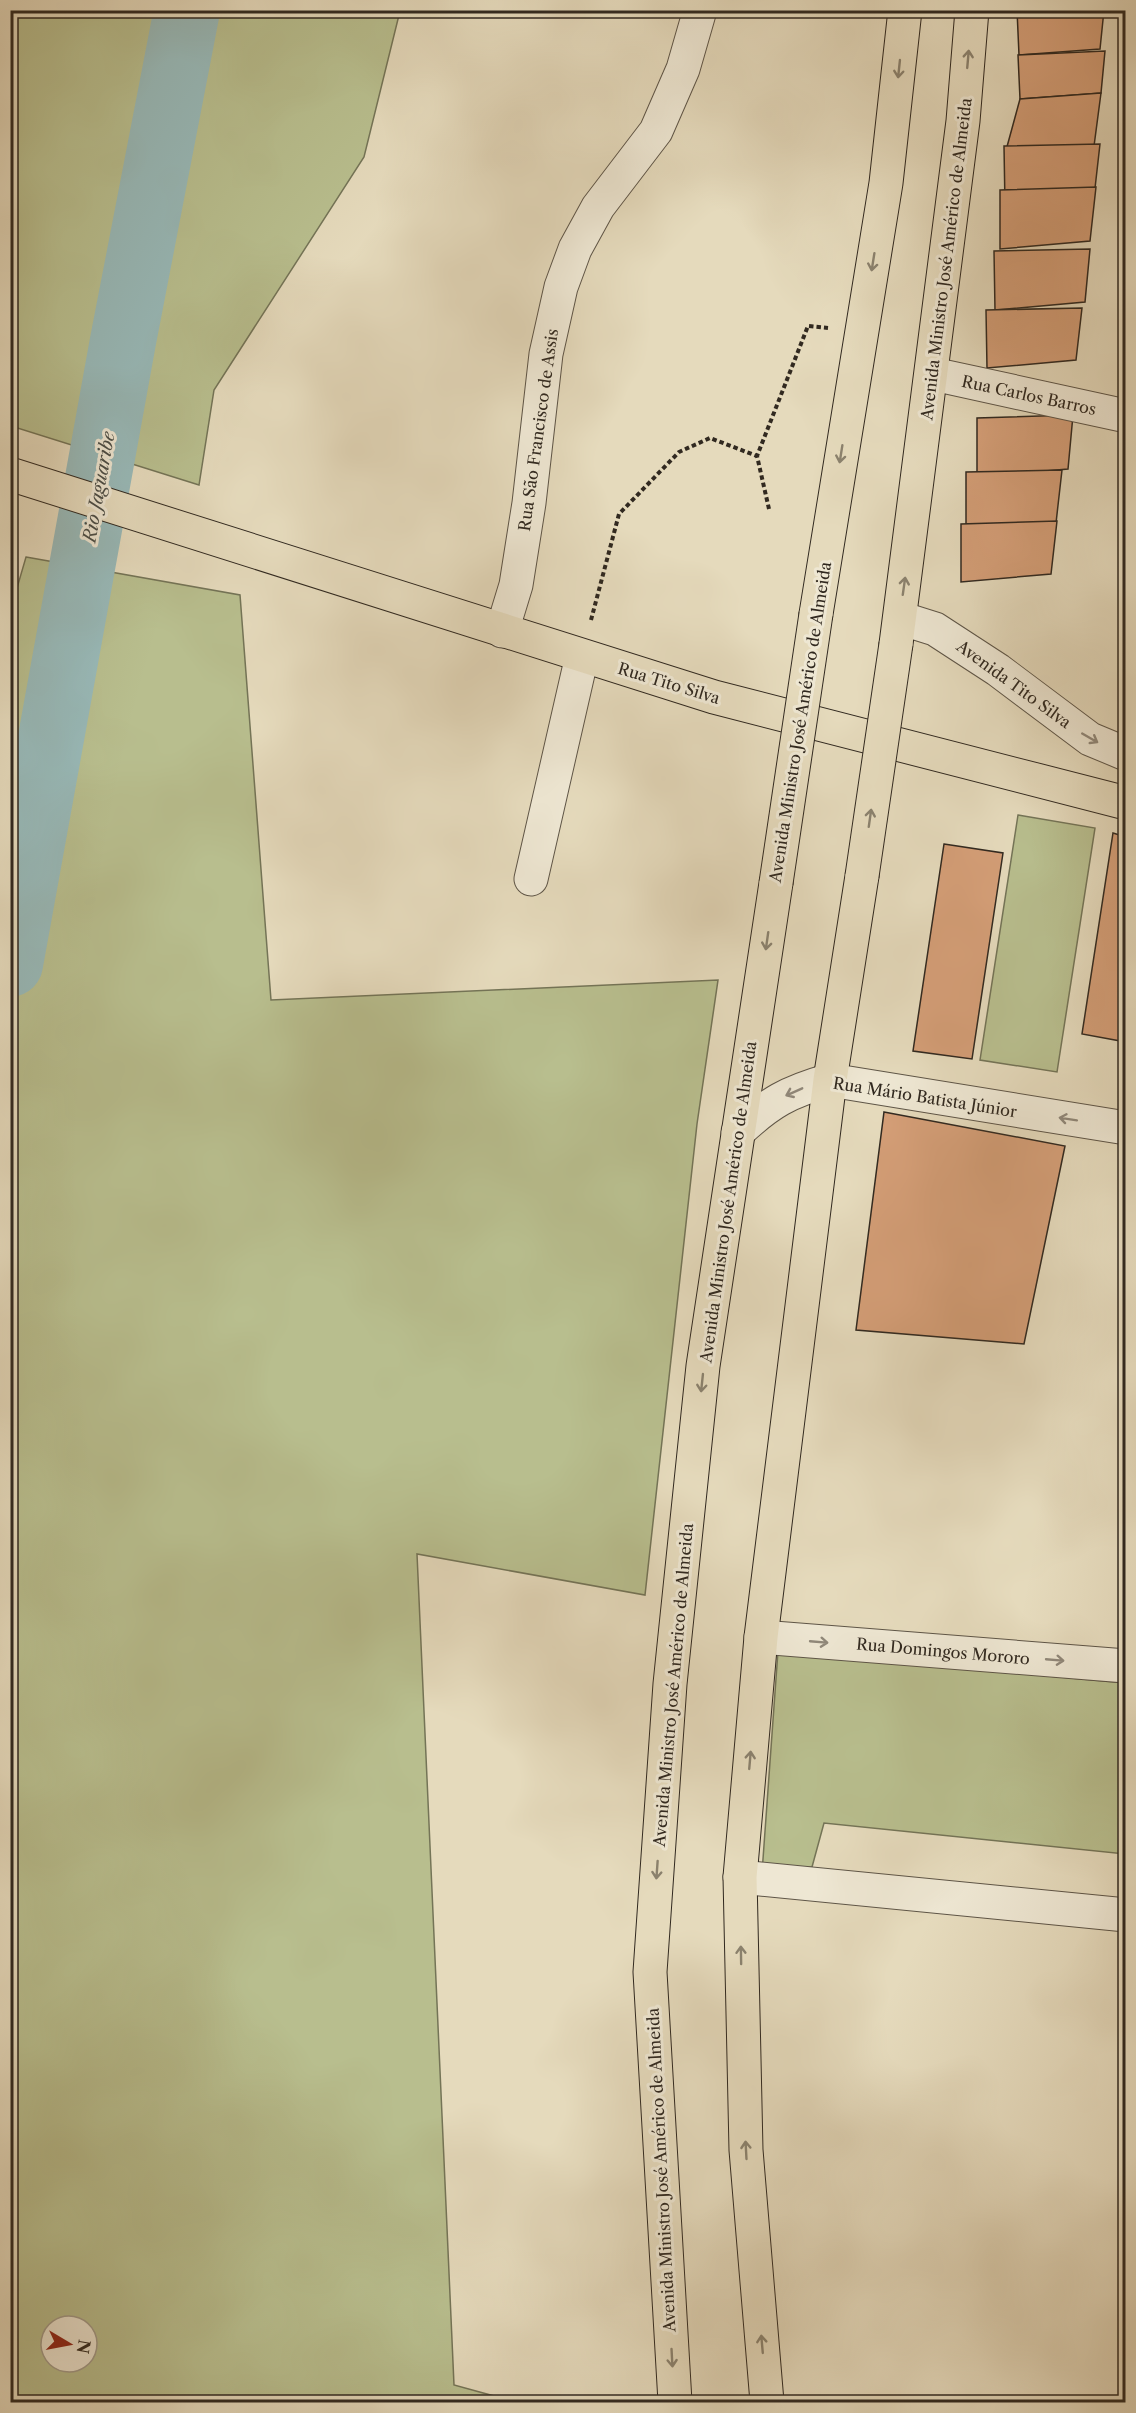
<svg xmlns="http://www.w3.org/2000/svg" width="1136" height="2413" viewBox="0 0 1136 2413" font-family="'Libre Caslon Text',serif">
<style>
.green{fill:#b8be8e;stroke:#747457;stroke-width:1.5;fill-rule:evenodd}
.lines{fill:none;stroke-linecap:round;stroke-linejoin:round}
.river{stroke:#98b9b8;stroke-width:66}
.building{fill:#d49e77;stroke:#312920;stroke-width:1.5}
.minor-casing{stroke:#5e5547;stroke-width:35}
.major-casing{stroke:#312920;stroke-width:35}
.path{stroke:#312920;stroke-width:4;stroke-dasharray:4.5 3;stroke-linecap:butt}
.minor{stroke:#eee7d3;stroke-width:33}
.major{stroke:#e5dabc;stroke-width:33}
.major-bridge-casing{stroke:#312920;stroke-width:35;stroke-linecap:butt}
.major-bridge{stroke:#e5dabc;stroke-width:33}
.oneway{stroke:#8b826e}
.oneway2{stroke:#90887a}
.labels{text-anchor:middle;stroke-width:6;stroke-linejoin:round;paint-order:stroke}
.street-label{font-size:16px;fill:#312920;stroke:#eee7d3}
.water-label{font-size:18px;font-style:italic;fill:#4b4d46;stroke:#eee7d3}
</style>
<rect width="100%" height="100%" fill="#e5dabc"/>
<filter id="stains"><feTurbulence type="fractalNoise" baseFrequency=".00333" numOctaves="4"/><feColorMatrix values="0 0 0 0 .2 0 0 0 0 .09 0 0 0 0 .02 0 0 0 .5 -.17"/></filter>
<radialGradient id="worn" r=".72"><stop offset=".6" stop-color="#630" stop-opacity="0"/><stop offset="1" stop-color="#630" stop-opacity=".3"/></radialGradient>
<g class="green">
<path d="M 11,10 L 400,11 L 364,157 L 214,390 L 199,485 L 11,426 Z"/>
<path d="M 26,557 L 240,595 L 271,1000 L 718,980 L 697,1124 L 645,1595 L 417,1554 L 454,2385 L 516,2402 L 11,2402 L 10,612 ZM 51,2326 L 87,2326 L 87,2362 L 51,2362 Z"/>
<path d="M 1018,815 L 1095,828 L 1057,1072 L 980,1060 Z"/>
<path d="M 778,1651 L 1125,1683 L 1125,1854 L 824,1823 L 812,1867 L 762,1873 Z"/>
</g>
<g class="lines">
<path class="river" d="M 10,964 L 123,341 L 187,10"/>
</g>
<g class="building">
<path d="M 1017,10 L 1104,10 L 1100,49 L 1019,55 Z"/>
<path d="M 1105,51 L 1101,93 L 1020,99 L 1018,55 Z"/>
<path d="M 1101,93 L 1094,146 L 1005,154 L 1020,99 Z"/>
<path d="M 1100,144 L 1094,197 L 1005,205 L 1004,146 Z"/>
<path d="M 1096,187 L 1090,241 L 1000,249 L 1000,190 Z"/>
<path d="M 1090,249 L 1085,302 L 995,310 L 994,251 Z"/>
<path d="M 1082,308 L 1076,360 L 987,368 L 986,310 Z"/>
<path d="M 1073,415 L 1068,469 L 977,477 L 977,418 Z"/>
<path d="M 1062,470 L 1056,523 L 966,531 L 966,472 Z"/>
<path d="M 1057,521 L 1051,574 L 961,582 L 961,524 Z"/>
<path d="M 1113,833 L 1126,837 L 1126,1042 L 1082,1034 Z"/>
<path d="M 944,844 L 1003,853 L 972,1059 L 913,1051 Z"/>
<path d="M 884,1112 L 1065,1146 L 1024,1344 L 856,1330 Z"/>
</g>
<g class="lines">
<g class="minor-casing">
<g id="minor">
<path d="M 933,374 L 1126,416"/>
<path d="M 900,618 L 935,629 L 998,670 L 1090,739 L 1126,754"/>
<path d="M 502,631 L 516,585 L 529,503 L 546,354 L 561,287 L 575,249 L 598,207 L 656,131 L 683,69 L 700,10"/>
<path d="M 531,879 L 582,656"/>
<path d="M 738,1132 C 770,1102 788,1092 830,1080 L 1126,1128"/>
<path d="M 761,1637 L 1126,1666"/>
<path d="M 740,1877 L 1126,1915"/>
</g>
</g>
<g class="major-casing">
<g id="major">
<path d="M 10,474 L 714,697 L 1126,803"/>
<path d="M 816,614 L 886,183 L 905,10"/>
<path d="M 896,644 L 963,121 L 972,10"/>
<path d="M 675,2402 L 650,1972 L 670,1684 L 703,1366 L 776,883"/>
<path d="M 767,2402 L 746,2150 L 740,1877 L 761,1637 L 830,1080 L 862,876"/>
</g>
</g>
<g class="path">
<path d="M 1122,268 L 1126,258"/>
<path d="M 769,509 L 757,456 L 808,326 L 828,328"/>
<path d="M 591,620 L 619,514 L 679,452 L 710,438 L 757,456"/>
</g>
<use href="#minor" class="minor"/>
<use href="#major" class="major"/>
<g class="major-bridge-casing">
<g id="major-bridge">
<path d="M 862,876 L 896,644"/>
<path d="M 776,883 L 816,614"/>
</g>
</g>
<use href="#major-bridge" class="major-bridge"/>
</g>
<defs><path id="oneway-shaft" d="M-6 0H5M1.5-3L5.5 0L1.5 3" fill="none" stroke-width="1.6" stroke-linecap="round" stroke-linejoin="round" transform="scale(1.5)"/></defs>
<g class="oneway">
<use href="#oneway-shaft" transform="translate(968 59) rotate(-85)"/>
<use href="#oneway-shaft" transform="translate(899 69) rotate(96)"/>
<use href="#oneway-shaft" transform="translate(873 262) rotate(99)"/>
<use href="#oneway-shaft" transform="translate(841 454) rotate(99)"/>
<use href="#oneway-shaft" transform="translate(904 586) rotate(-82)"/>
<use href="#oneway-shaft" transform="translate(870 818) rotate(-82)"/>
<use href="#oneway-shaft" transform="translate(767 941) rotate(98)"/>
<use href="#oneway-shaft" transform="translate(702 1383) rotate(96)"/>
<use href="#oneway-shaft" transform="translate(750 1760) rotate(-85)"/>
<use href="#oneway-shaft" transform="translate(657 1870) rotate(94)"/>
<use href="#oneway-shaft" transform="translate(741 1955) rotate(-91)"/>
<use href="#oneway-shaft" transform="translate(746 2150) rotate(-93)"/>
<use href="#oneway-shaft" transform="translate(762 2344) rotate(-95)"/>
<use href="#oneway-shaft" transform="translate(672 2358) rotate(87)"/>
</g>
<g class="oneway2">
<use href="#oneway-shaft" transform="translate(1090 738) rotate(30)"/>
<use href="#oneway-shaft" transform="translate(794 1092) rotate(156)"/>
<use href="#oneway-shaft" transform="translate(1068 1119) rotate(-171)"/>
<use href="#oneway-shaft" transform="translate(819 1642) rotate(5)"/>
<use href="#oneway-shaft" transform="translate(1055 1660) rotate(5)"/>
</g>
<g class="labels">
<g class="street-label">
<text transform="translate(946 259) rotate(-83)" y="6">Avenida Ministro José Américo de Almeida</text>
<text transform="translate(1029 395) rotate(12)" y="6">Rua Carlos Barros</text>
<text transform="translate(538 430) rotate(-82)" y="6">Rua São Francisco de Assis</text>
<text transform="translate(669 683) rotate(17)" y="6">Rua Tito Silva</text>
<text transform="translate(1014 684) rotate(36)" y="6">Avenida Tito Silva</text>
<text transform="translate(800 722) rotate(-81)" y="6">Avenida Ministro José Américo de Almeida</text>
<text transform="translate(925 1097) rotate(9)" y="6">Rua Mário Batista Júnior</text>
<text transform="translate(728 1202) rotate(-82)" y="6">Avenida Ministro José Américo de Almeida</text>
<text transform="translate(943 1651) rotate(5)" y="6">Rua Domingos Mororo</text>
<text transform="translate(673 1685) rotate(-85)" y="6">Avenida Ministro José Américo de Almeida</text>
<text transform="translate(661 2170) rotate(-93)" y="6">Avenida Ministro José Américo de Almeida</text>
</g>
<g class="water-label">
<text transform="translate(99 487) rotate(-80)" y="6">Rio Jaguaribe</text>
</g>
</g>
<rect width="1136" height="2413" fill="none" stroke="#e5dabc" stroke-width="36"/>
<rect x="12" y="12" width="1112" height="2389" fill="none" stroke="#312920" stroke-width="3"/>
<rect x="18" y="18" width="1100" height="2377" fill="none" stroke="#312920" stroke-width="1.5"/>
<g transform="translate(69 2344) rotate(100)"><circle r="28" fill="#eee7d3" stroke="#a29b8b" stroke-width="1.5"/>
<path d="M0-4.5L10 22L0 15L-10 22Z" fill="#8f2418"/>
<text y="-9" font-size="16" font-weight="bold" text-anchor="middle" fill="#312920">N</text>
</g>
<rect width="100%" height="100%" filter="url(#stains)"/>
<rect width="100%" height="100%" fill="url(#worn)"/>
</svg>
